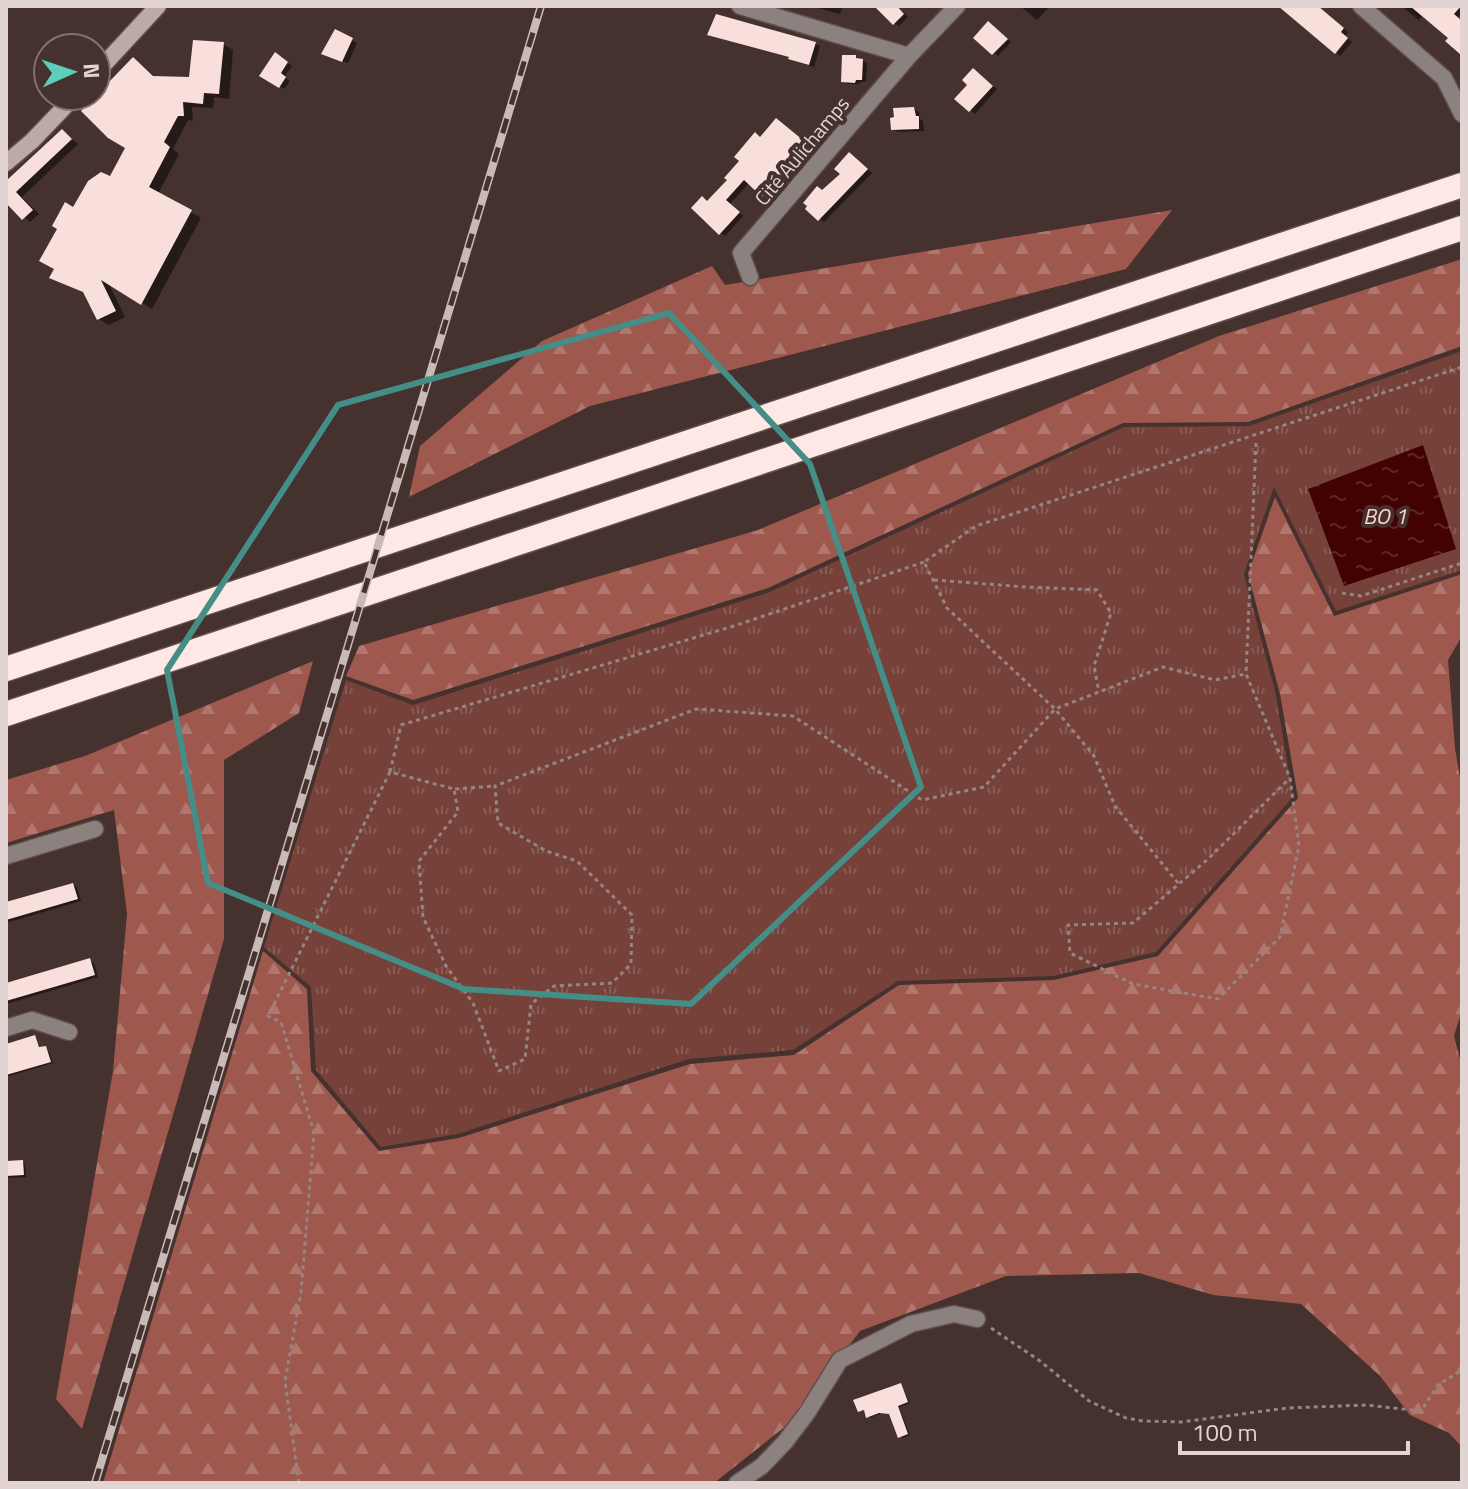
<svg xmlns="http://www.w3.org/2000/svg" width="1468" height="1489" viewBox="0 0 1468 1489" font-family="'Titillium Web',sans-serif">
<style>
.grass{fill:url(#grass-tufts)}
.forest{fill:url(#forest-firs)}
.water{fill:url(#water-ripples)}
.shadow{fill:#0007}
.building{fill:#f9dfdb}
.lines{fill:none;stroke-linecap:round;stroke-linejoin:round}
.street-casing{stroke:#614e4c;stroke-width:19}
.secondary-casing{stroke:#614e4c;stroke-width:19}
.highway-casing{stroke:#614e4c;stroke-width:27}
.path{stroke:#968583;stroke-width:3;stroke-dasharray:4 4;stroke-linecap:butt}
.street{stroke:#8b817f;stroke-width:16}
.secondary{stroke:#bbaaa7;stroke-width:16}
.highway{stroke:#fde8e5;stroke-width:24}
.rail-casing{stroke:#c8bab7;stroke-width:8}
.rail{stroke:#45312e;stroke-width:5;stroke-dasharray:15;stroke-linecap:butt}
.marked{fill:none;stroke:#448e87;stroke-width:6;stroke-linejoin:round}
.labels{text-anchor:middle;stroke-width:8;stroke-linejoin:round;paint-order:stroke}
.street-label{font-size:20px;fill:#e1d4d2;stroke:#45312e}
.water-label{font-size:22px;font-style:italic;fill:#fed3cb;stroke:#45312e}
</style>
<defs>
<pattern id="grass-tufts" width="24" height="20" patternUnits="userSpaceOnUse" patternTransform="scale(2)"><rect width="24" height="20" fill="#754139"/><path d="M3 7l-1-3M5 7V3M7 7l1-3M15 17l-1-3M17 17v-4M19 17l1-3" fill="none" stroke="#885c55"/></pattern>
<pattern id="forest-firs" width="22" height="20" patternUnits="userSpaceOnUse" patternTransform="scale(2)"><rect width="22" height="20" fill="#9f584d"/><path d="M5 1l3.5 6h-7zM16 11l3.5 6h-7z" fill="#b0776e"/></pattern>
<pattern id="water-ripples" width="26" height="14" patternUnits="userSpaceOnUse" patternTransform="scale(2)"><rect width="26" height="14" fill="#420201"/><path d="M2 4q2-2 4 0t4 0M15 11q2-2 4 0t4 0" fill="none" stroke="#5d2625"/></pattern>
</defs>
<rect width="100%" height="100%" fill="#45312e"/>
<path class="grass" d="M 1462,351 L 1462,570 L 1336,611 L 1274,487 L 1244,574 L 1276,695 L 1293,797 L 1156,952 L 1053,976 L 898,981 L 793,1050 L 689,1059 L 458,1134 L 381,1147 L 316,1070 L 311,987 L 264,947 L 346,680 L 413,705 L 770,592 L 1124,427 L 1249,426 Z"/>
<g class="forest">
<path d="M 1172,210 L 1126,269 L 590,406 L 409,497 L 420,446 L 542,341 L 712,266 L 725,285 Z"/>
<path d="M 1462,259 L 1462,346 L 1248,422 L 1123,423 L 768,588 L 413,700 L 346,676 L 359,646 L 758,530 L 1219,336 Z"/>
<path d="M 1275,497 L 1334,616 L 1462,574 L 1462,636 L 1448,660 L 1455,748 L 1462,791 L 1462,1010 L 1454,1036 L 1462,1067 L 1462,1447 L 1449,1433 L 1410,1415 L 1380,1376 L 1301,1304 L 1213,1295 L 1139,1273 L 1006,1276 L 860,1331 L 791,1422 L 714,1483 L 103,1483 L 263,951 L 307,989 L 311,1071 L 379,1151 L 459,1138 L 690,1064 L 794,1055 L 899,985 L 1054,980 L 1158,956 L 1298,798 L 1280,694 L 1248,574 Z"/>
<path d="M 313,661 L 299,713 L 224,760 L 224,939 L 82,1429 L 56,1399 L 113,1071 L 127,914 L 114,810 L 6,843 L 6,780 L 85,756 Z"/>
</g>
<path class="water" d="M 1423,445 L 1456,549 L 1344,586 L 1308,489 Z"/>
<g class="shadow">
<path d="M 811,6 L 843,6 L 840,14 Z"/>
<path d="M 888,6 L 897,6 L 908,17 L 899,26 L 894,23 Z"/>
<path d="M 1020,6 L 1050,6 L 1037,20 Z"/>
<path d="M 1288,6 L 1318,6 L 1348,32 L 1345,36 L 1352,42 L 1340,56 Z"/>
<path d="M 1401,6 L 1455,6 L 1462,12 L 1457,18 L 1462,23 L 1462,57 L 1452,48 L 1450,37 L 1423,15 L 1419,20 Z"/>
<path d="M 993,26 L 1011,42 L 998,56 L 976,38 Z"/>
<path d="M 336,32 L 357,43 L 348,63 L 328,56 Z"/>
<path d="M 709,34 L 815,44 L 820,46 L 814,67 L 795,61 L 791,57 Z"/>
<path d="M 223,44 L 233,50 L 229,99 L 214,97 L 213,108 L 192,107 L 193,121 L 188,120 L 173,149 L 179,154 L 158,194 L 201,218 L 152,309 L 108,282 L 125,317 L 109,325 L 99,319 L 86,293 L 74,210 L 111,178 L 128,147 L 133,59 L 157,78 L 191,79 Z"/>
<path d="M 280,57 L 292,66 L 284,77 L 290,81 L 284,89 L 261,75 Z"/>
<path d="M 856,57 L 867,63 L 866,82 L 860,82 L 860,84 L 848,84 L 843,81 Z"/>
<path d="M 978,73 L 997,89 L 975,114 L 957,99 Z"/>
<path d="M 914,109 L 919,112 L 920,119 L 923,121 L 924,131 L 898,132 L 893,129 Z"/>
<path d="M 781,124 L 812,149 L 768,199 L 749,183 L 730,204 L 743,216 L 725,236 L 720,233 L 708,203 L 729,180 L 761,138 Z"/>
<path d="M 62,131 L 78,144 L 22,197 L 39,214 L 30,222 L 6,200 L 6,184 Z"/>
<path d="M 854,157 L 872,173 L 824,222 L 820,219 L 823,192 L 843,174 Z"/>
<path d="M 73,885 L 77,887 L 81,901 L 6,923 L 6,904 Z"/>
<path d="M 89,960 L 94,963 L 98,977 L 6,1004 L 6,985 Z"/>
<path d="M 34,1038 L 41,1049 L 48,1050 L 53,1063 L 6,1077 L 6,1046 Z"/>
<path d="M 22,1162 L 25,1164 L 26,1177 L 6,1178 L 6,1163 Z"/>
<path d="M 901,1385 L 910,1403 L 899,1407 L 910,1435 L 902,1438 L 891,1414 L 882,1413 L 870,1418 L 866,1411 L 859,1411 Z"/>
</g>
<g class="building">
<path d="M 874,6 L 897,6 L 904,14 L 893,25 Z"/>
<path d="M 1278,6 L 1318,6 L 1344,28 L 1341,32 L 1348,38 L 1335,54 Z"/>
<path d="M 1410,6 L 1461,6 L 1454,14 L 1462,21 L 1462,56 L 1445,41 L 1448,38 Z"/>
<path d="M 716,14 L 816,42 L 809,65 L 788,59 L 789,57 L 707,35 Z"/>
<path d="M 988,21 L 1008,39 L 992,55 L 973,38 Z"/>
<path d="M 335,29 L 353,38 L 342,62 L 321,54 Z"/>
<path d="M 193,40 L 224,42 L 219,94 L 204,93 L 203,104 L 183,102 L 184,116 L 178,116 L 164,142 L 170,147 L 149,187 L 192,210 L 141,305 L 101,280 L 116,311 L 97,320 L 83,292 L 49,278 L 54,269 L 39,261 L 57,229 L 52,226 L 65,202 L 73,207 L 88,181 L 101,172 L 110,176 L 125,148 L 108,138 L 81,111 L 133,57 L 153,76 L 189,77 Z"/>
<path d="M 275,52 L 288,62 L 281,73 L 286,77 L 279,88 L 259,76 Z"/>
<path d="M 842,55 L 856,55 L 856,58 L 863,59 L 862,80 L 856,80 L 855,83 L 841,82 Z"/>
<path d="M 973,68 L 993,86 L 969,112 L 954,99 L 967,85 L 962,80 Z"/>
<path d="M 914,107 L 916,116 L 919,116 L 919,129 L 891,130 L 890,118 L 894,117 L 893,108 Z"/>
<path d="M 776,118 L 809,145 L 762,197 L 744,180 L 726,200 L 740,212 L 719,235 L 691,208 L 702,196 L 707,201 L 727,180 L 724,178 L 739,161 L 734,157 L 755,132 L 760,137 Z"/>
<path d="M 62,129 L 72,139 L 16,192 L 33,210 L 22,220 L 6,203 L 6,181 Z"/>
<path d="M 849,152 L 868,169 L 818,221 L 805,209 L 807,206 L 803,203 L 817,186 L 822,190 L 840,174 L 834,169 Z"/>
<path d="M 73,883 L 78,899 L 6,920 L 6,902 Z"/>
<path d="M 90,958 L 95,975 L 6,1001 L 6,983 Z"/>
<path d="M 35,1035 L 39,1047 L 46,1046 L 51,1062 L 6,1075 L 6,1044 Z"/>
<path d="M 23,1160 L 24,1175 L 6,1176 L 6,1161 Z"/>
<path d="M 901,1383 L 908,1402 L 898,1406 L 908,1434 L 898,1438 L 889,1414 L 879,1413 L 866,1418 L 864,1410 L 858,1412 L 853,1400 Z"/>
</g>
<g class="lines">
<g class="street-casing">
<g id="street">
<path d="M 740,6 L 909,56"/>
<path d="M 1361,6 L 1444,78 L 1462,114"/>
<path d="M 750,277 L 741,253 L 909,56 L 957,6"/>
<path d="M 6,856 L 95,829"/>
<path d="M 6,1028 L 32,1020 L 69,1032"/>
<path d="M 737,1483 L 762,1466 L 785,1442 L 807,1413 L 840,1360 L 911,1324 L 954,1314 L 977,1319"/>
</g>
</g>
<g class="secondary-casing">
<g id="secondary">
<path d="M 96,73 L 158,6"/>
<path d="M 6,163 L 32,141 L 75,96"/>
</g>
</g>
<g class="highway-casing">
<g id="highway">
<path d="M 6,669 L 1462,185"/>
<path d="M 6,714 L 1462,228"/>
</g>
</g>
<g class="path">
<path d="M 1256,443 L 1246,674 L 1290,778 L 1299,846 L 1280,937 L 1218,999 L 1133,984 L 1070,953 L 1068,925 L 1133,923 L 1207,860 L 1290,778"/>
<path d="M 934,580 L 1026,587 L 1097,590 L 1111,613 L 1094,666 L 1099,692"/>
<path d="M 1342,593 L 1361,596 L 1462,563"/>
<path d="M 390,772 L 401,725 L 734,626 L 924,562"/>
<path d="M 455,789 L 495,786"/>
<path d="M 1178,883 L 1115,806 L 1094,756 L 1055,709 L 947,608 L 924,562 L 976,526 L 1462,367"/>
<path d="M 991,1328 L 1040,1361 L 1089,1401 L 1126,1418 L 1143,1421 L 1181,1422 L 1287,1408 L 1366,1405 L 1421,1411 L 1438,1385 L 1462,1370"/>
<path d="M 299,1483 L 285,1381 L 301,1292 L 314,1133 L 281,1022 L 268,1016 L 390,772 L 454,789 L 458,812 L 419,861 L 423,917 L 446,966 L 473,1003 L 499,1071 L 525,1059 L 531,1004 L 554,986 L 612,983 L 631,964 L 632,915 L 577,861 L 546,851 L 498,823 L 495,786 L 696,709 L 793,716 L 922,800 L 984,787 L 1055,709 L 1163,667 L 1215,680 L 1246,674"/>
</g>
<use href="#street" class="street"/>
<use href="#secondary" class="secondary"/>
<use href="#highway" class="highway"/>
<g class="rail-casing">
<path id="rail" d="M 95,1483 L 541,6"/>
</g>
<use href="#rail" class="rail"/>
</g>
<path class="marked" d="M 669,313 L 810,464 L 921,787 L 691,1004 L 464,989 L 208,883 L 167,670 L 338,405 Z"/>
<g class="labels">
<g class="street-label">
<text transform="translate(802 151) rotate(-50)" y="7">Cité Aulichamps</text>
</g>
<g class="water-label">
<text x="1385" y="524">BO 1</text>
</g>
</g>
<rect width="1468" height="1489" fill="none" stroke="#e1d4d2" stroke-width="16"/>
<g transform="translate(72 72) rotate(87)"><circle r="38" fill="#45312e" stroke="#837270" stroke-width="2"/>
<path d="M0-6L14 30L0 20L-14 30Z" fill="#5dceb9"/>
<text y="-12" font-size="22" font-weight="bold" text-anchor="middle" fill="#e1d4d2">N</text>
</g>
<path d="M1180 1441v12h228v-12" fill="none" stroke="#e1d4d2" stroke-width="4"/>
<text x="1192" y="1441" font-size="24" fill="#e1d4d2" stroke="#45312e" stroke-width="6" paint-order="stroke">100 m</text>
</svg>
